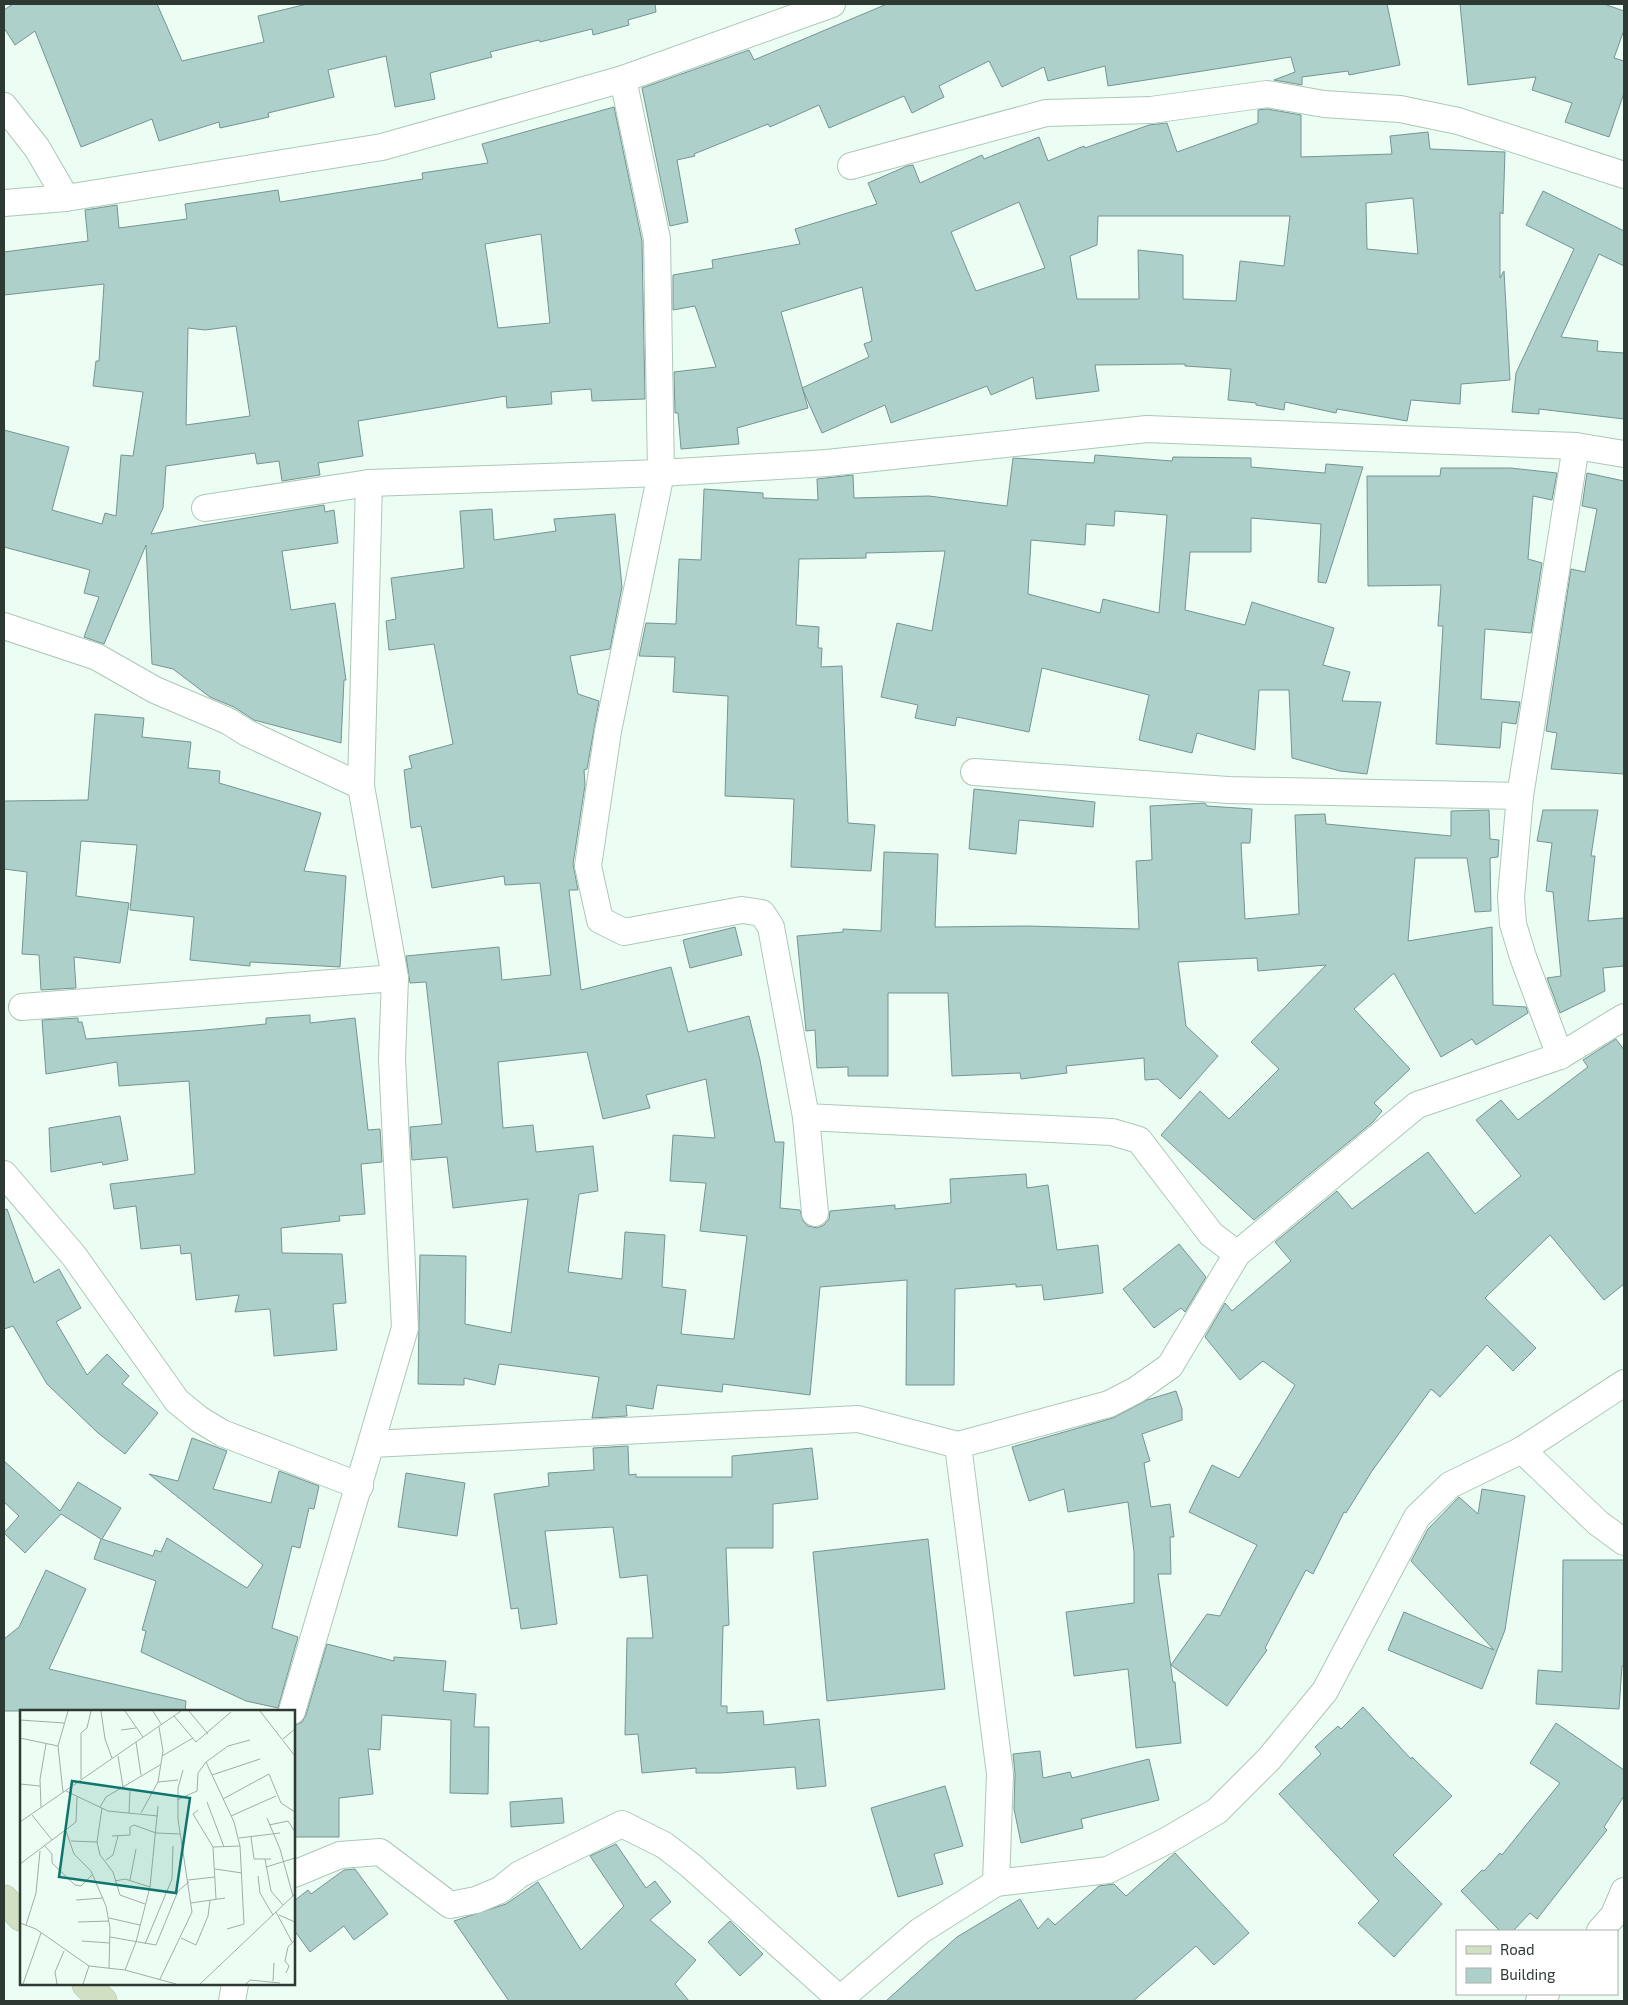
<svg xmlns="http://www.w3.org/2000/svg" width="1628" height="2005" viewBox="0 0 1628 2005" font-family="'Exo 2',sans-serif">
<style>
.building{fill:#add0cb;stroke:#749591;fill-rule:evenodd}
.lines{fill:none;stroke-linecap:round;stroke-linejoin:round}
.minor-casing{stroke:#acc8b8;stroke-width:28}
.secondary-casing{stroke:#acc8b8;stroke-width:29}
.minor{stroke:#fff;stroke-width:26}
.secondary{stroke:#d1e0c3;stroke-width:28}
.inset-road{fill:none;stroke:#a0afa6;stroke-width:1}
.view{fill:#0f766e;fill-opacity:0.15;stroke:#0f766e;stroke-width:2.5}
.inset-edge{fill:none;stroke:#2e3933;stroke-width:2.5}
</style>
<rect width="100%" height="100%" fill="#ecfdf3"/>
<g class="building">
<path d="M 13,4 L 157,4 L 182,61 L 264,42 L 258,16 L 307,4 L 655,4 L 656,12 L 628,20 L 629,25 L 593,35 L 592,29 L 540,42 L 539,40 L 490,52 L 492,57 L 430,73 L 435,99 L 395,107 L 386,56 L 328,70 L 334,97 L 268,113 L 269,117 L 220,128 L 219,122 L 159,141 L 152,119 L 81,147 L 35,31 L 15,45 L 4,28 L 4,10 Z"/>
<path d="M 887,4 L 1387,4 L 1400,65 L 1349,75 L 1348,71 L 1302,77 L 1302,85 L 1274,80 L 1295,72 L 1291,57 L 1108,86 L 1105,66 L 1048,81 L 1044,67 L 1002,87 L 989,61 L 939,86 L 944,97 L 912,113 L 904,96 L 829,128 L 819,105 L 770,127 L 768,124 L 694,154 L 695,156 L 677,160 L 688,222 L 670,226 L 642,88 L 749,50 L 754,60 Z"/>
<path d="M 1460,4 L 1604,4 L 1624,11 L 1624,30 L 1614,58 L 1624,61 L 1624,93 L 1609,137 L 1565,122 L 1572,103 L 1532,90 L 1536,77 L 1468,85 Z"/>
<path d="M 614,107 L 642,241 L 645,399 L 592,401 L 591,389 L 551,392 L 552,404 L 507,408 L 506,396 L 358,421 L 363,456 L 318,463 L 320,475 L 282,481 L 279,461 L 257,464 L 255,453 L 166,466 L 163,508 L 151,534 L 324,505 L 325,512 L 334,510 L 338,543 L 282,551 L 291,610 L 335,603 L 346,680 L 344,680 L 341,743 L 254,720 L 234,707 L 210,697 L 173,669 L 152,664 L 146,545 L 104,644 L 84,637 L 99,597 L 84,593 L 90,570 L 4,547 L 4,430 L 69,447 L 52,510 L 102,524 L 105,513 L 116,516 L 121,455 L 133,456 L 143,392 L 93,386 L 96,361 L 99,361 L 104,284 L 4,295 L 4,252 L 88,241 L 85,210 L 117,205 L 119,228 L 187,219 L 185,204 L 278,190 L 280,202 L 423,179 L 422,173 L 488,163 L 482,144 ZM 541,234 L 550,323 L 498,328 L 485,244 ZM 236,326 L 250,416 L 186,425 L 188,328 L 205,330 Z"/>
<path d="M 1267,109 L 1301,115 L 1301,157 L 1392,154 L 1390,136 L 1428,132 L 1430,149 L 1505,152 L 1503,214 L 1500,212 L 1500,278 L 1504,271 L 1510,380 L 1461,384 L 1460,404 L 1411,400 L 1407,421 L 1337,409 L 1336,413 L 1285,402 L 1284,410 L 1256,405 L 1256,403 L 1228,400 L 1231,369 L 1185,366 L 1185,364 L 1095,365 L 1099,391 L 1036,399 L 1033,377 L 991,395 L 987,386 L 891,423 L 885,405 L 822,433 L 802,388 L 869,357 L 864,344 L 872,341 L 862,287 L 781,312 L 808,408 L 737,428 L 739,444 L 681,449 L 678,413 L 675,413 L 674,372 L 716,367 L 695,306 L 673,310 L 673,275 L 713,268 L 712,260 L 800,244 L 795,229 L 877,204 L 868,183 L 907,166 L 913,165 L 920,183 L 982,155 L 984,159 L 1039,137 L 1048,161 L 1084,146 L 1085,148 L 1149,125 L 1167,123 L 1177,152 L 1258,123 L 1258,110 ZM 1413,198 L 1418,254 L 1367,249 L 1366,203 ZM 1019,202 L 1045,268 L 976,291 L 951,232 ZM 1098,216 L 1290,216 L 1284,266 L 1240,261 L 1236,301 L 1183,299 L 1183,255 L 1138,250 L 1139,299 L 1077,299 L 1070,256 L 1097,245 Z"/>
<path d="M 1543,191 L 1624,231 L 1624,266 L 1599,254 L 1561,337 L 1598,341 L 1597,351 L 1624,353 L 1624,419 L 1539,409 L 1539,414 L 1512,412 L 1516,373 L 1574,249 L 1526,225 Z"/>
<path d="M 1095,455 L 1172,461 L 1173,457 L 1251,458 L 1251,467 L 1325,473 L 1326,464 L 1363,467 L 1326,583 L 1318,582 L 1321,524 L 1251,518 L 1251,552 L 1190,552 L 1185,610 L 1245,625 L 1252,602 L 1334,628 L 1323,665 L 1350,672 L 1342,701 L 1381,702 L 1367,774 L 1340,771 L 1292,758 L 1289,690 L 1259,690 L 1255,750 L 1197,733 L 1192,753 L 1139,740 L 1149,695 L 1042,668 L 1029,732 L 957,717 L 955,726 L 915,718 L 918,705 L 881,697 L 897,623 L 932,631 L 945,551 L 866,553 L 866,558 L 799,559 L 796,625 L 819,627 L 818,648 L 822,648 L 821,667 L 842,666 L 848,823 L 875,825 L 871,871 L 791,867 L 794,799 L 725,796 L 728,696 L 673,692 L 675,657 L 639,656 L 646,623 L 676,624 L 679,559 L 701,560 L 704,489 L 763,493 L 763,498 L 818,500 L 817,479 L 853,475 L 854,498 L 929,496 L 1007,506 L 1013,458 L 1094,463 ZM 1115,511 L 1167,515 L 1159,613 L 1103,599 L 1100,613 L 1028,594 L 1031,540 L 1085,545 L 1086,524 L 1114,526 Z"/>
<path d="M 1441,468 L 1510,468 L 1557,473 L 1552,500 L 1533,496 L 1528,559 L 1542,563 L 1531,633 L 1485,629 L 1481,699 L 1520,702 L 1516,724 L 1502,722 L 1500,748 L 1436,744 L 1443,626 L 1438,626 L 1441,585 L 1368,586 L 1367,476 L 1440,476 Z"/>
<path d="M 1587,473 L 1624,481 L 1624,774 L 1551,769 L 1557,733 L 1546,731 L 1571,569 L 1585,572 L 1597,509 L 1582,506 Z"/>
<path d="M 492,509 L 494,540 L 556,531 L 554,519 L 615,514 L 622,587 L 610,649 L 570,656 L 578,694 L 599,701 L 587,769 L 584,770 L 585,785 L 573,864 L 578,890 L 569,890 L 581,990 L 671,967 L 688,1032 L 749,1016 L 760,1060 L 775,1142 L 784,1142 L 780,1208 L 800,1210 L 803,1221 L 808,1226 L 817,1228 L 824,1225 L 829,1219 L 830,1211 L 895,1205 L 895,1209 L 951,1203 L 950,1179 L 1026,1174 L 1027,1188 L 1048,1185 L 1057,1250 L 1098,1245 L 1103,1293 L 1044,1300 L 1042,1285 L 1016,1287 L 1016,1284 L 955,1289 L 954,1385 L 906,1385 L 907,1280 L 820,1287 L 810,1395 L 723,1384 L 722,1392 L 657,1385 L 653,1409 L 626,1405 L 627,1416 L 592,1418 L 599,1377 L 499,1364 L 495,1385 L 464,1378 L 464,1385 L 418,1384 L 420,1255 L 466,1256 L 465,1324 L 511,1333 L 528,1199 L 453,1208 L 447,1157 L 412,1160 L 410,1127 L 442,1124 L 426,982 L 410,983 L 406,956 L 499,947 L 502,980 L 551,975 L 540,883 L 505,885 L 504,876 L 432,888 L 421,826 L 411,828 L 404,770 L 412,768 L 409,756 L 453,744 L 434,644 L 389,650 L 386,621 L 396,619 L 391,578 L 464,568 L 460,511 ZM 587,1052 L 603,1119 L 650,1108 L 646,1095 L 706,1079 L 715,1138 L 673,1135 L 670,1181 L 706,1183 L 700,1231 L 747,1236 L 734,1339 L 681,1334 L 686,1290 L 662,1287 L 665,1235 L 625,1232 L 622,1279 L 568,1272 L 579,1194 L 598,1191 L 593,1146 L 536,1152 L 533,1125 L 503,1128 L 498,1062 Z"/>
<path d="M 95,714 L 144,718 L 142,737 L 191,742 L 188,768 L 220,771 L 219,783 L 321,813 L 304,871 L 346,876 L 340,967 L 250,962 L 250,966 L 190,960 L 194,917 L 130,910 L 137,845 L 81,841 L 76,896 L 129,903 L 120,963 L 74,957 L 76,988 L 41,990 L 39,955 L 22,954 L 27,872 L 4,869 L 4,801 L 88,800 Z"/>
<path d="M 974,789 L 1095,802 L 1093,827 L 1019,820 L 1016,854 L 969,849 Z"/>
<path d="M 1205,803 L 1207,806 L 1252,809 L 1250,843 L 1241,843 L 1245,919 L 1299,914 L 1295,815 L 1325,814 L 1326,824 L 1451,836 L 1451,811 L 1489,810 L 1490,839 L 1499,840 L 1498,857 L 1490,858 L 1491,911 L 1475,912 L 1467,858 L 1415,858 L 1408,941 L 1492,927 L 1493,1005 L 1526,1007 L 1528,1013 L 1476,1045 L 1472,1039 L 1441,1057 L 1394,973 L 1354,1009 L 1410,1069 L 1374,1103 L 1382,1111 L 1373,1122 L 1254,1220 L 1161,1135 L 1200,1091 L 1229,1119 L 1279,1069 L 1251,1042 L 1326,965 L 1258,971 L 1257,958 L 1178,962 L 1186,1026 L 1218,1056 L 1180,1099 L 1158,1079 L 1145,1080 L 1144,1058 L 1066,1066 L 1067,1073 L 1021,1079 L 1020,1073 L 952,1076 L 948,993 L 888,993 L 888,1076 L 848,1076 L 848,1067 L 817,1068 L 815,1030 L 806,1031 L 797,936 L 843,932 L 843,929 L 881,931 L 884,852 L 938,854 L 935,927 L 1027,926 L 1139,929 L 1136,861 L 1152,860 L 1150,806 Z"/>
<path d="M 1543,810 L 1598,810 L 1591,856 L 1595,856 L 1588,921 L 1624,918 L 1624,966 L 1603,968 L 1605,991 L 1560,1013 L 1547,978 L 1561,976 L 1553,892 L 1546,891 L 1552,843 L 1537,841 Z"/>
<path d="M 735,927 L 742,955 L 690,968 L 683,940 Z"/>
<path d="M 310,1015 L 310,1023 L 355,1018 L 368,1130 L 380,1129 L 382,1162 L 361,1164 L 365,1214 L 339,1216 L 340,1221 L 281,1228 L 282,1253 L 342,1254 L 346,1303 L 333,1304 L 337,1350 L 274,1356 L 270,1309 L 235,1312 L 239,1295 L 196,1300 L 191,1253 L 181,1254 L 180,1245 L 141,1249 L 136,1206 L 114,1209 L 110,1184 L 195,1174 L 189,1081 L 119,1086 L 117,1062 L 46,1074 L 42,1020 L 78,1018 L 78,1022 L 82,1022 L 86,1039 L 205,1030 L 266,1024 L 266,1018 Z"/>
<path d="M 1616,1039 L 1624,1050 L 1624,1284 L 1604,1300 L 1550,1235 L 1485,1298 L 1536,1348 L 1513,1371 L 1487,1345 L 1440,1397 L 1431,1389 L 1372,1471 L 1346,1513 L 1344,1512 L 1313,1574 L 1306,1570 L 1265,1648 L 1267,1650 L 1227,1706 L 1171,1665 L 1207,1614 L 1220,1616 L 1257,1545 L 1189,1512 L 1212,1465 L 1239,1478 L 1295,1385 L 1263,1361 L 1240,1380 L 1205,1337 L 1225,1303 L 1232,1311 L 1291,1261 L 1275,1242 L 1337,1191 L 1352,1209 L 1428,1152 L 1475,1214 L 1521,1176 L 1476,1120 L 1501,1100 L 1518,1120 L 1588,1067 L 1583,1060 Z"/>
<path d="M 120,1116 L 128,1160 L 103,1165 L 102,1162 L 51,1172 L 49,1128 Z"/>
<path d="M 7,1209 L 34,1283 L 59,1269 L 81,1308 L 56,1322 L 87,1375 L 107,1354 L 129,1376 L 122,1384 L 158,1413 L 125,1454 L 98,1433 L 47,1384 L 13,1326 L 4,1329 L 4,1210 Z"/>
<path d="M 1179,1244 L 1206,1277 L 1185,1312 L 1181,1308 L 1154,1328 L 1123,1289 Z"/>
<path d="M 1176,1391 L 1182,1409 L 1182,1420 L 1142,1434 L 1150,1461 L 1144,1463 L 1151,1507 L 1170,1504 L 1174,1537 L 1170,1537 L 1171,1574 L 1158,1574 L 1173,1682 L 1175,1682 L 1181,1743 L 1136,1748 L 1128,1669 L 1074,1676 L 1066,1612 L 1134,1603 L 1134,1552 L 1128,1502 L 1068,1512 L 1064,1489 L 1029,1501 L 1012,1447 L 1113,1418 L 1147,1400 Z"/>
<path d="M 192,1438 L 227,1451 L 213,1489 L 271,1503 L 279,1471 L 319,1486 L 314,1509 L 309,1508 L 300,1548 L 292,1546 L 272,1628 L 298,1637 L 278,1708 L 246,1701 L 141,1652 L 146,1631 L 142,1630 L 156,1581 L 94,1559 L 101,1539 L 61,1514 L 25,1553 L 4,1533 L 19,1516 L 4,1502 L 4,1461 L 60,1511 L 78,1482 L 121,1508 L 102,1539 L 153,1556 L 155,1550 L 161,1552 L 167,1538 L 247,1588 L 263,1565 L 149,1474 L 178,1481 Z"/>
<path d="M 628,1446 L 629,1475 L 636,1474 L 636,1477 L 732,1477 L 732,1456 L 812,1448 L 818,1499 L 773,1504 L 773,1548 L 726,1548 L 729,1625 L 723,1626 L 721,1706 L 727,1706 L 727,1713 L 763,1711 L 764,1725 L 819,1719 L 826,1786 L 797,1789 L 795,1767 L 720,1773 L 696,1773 L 696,1768 L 642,1773 L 638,1734 L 625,1735 L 627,1638 L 653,1638 L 647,1575 L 620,1578 L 613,1527 L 545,1531 L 557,1624 L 521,1629 L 518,1608 L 511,1609 L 494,1494 L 549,1486 L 548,1473 L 594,1470 L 593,1448 Z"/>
<path d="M 406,1473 L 465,1483 L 457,1536 L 398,1527 Z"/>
<path d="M 1482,1489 L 1525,1496 L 1505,1630 L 1482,1689 L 1388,1650 L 1404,1612 L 1494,1650 L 1411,1561 L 1428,1529 L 1459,1497 L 1478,1514 Z"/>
<path d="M 928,1539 L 945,1689 L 827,1701 L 813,1552 Z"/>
<path d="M 1563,1560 L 1624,1560 L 1624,1666 L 1622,1666 L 1619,1709 L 1536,1704 L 1538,1670 L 1562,1672 Z"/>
<path d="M 46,1570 L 86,1589 L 49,1669 L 186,1701 L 185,1711 L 4,1711 L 4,1639 L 19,1627 Z"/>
<path d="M 327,1644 L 394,1661 L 394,1657 L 446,1661 L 443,1691 L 476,1694 L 474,1727 L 489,1727 L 488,1794 L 450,1793 L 451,1720 L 382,1715 L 380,1750 L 368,1749 L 373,1794 L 339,1798 L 339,1837 L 294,1837 L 294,1726 L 302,1722 L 306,1715 Z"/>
<path d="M 1363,1707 L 1411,1759 L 1412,1757 L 1452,1796 L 1393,1855 L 1442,1904 L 1394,1957 L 1358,1923 L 1379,1901 L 1279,1794 L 1321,1754 L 1315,1747 L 1338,1726 L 1341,1729 Z"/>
<path d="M 1556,1723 L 1624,1770 L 1624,1796 L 1604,1827 L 1607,1830 L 1537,1919 L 1530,1913 L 1513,1931 L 1500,1931 L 1461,1891 L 1482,1870 L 1484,1871 L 1500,1853 L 1502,1855 L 1560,1783 L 1530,1763 Z"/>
<path d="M 1040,1751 L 1043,1778 L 1070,1772 L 1072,1778 L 1149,1759 L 1159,1800 L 1081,1819 L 1083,1828 L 1021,1843 L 1014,1809 L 1015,1774 L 1013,1754 Z"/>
<path d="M 945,1786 L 963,1846 L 934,1854 L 943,1884 L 898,1897 L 871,1808 Z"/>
<path d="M 562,1798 L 564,1823 L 511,1827 L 510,1802 Z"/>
<path d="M 616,1844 L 646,1888 L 655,1881 L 671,1902 L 650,1920 L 696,1960 L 675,1984 L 689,2001 L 509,2001 L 454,1921 L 506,1904 L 538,1882 L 581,1950 L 624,1906 L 590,1856 Z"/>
<path d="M 1175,1853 L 1249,1933 L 1214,1965 L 1196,1946 L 1133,2001 L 886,2001 L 957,1937 L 1020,1899 L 1038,1929 L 1048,1918 L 1055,1925 L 1099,1886 L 1114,1884 L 1126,1896 Z"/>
<path d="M 355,1869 L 388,1914 L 354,1940 L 344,1926 L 310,1952 L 294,1930 L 294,1901 L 308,1890 L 311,1894 L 344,1870 Z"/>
<path d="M 730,1921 L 763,1954 L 740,1976 L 708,1942 Z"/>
</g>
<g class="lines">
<g class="minor-casing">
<g id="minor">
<path d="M 623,79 L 657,239 L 661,473 L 608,731 L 588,866 L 600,920 L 624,932 L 742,910 L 762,913 L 771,927 L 806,1117 L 815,1213"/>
<path d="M 4,106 L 37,148 L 66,198"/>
<path d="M 851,166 L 1046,113 L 1151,110 L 1267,94 L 1324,104 L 1400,109 L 1458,121 L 1624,175"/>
<path d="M 4,203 L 66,198 L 382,147 L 623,79 L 832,4"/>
<path d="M 205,508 L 369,483 L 661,473 L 827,463 L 1147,429 L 1576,446 L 1624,454"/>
<path d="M 4,626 L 97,657 L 155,690 L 228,721 L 247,733 L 361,786"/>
<path d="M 974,772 L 1228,790 L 1520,796"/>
<path d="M 22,1007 L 395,978"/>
<path d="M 1560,1056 L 1523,957 L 1513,924 L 1511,897 L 1520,796 L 1576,446"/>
<path d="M 806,1117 L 1112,1132 L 1139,1140 L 1211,1234 L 1237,1254"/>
<path d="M 4,1174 L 74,1256 L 177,1401 L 199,1419 L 222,1433 L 360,1486"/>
<path d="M 372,1444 L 858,1419 L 958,1445 L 1000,1774 L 996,1883"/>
<path d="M 958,1445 L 1109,1404 L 1136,1390 L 1170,1366 L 1237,1254 L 1417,1105 L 1560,1056 L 1624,1017"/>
<path d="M 1522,1450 L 1598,1523 L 1624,1542"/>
<path d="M 292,1711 L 405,1328 L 392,1059 L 395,978 L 361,786 L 369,483"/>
<path d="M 294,1874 L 340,1855 L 380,1852 L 450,1905 L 476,1900 L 500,1890 L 520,1874 L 622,1824 L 664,1845 L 690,1865 L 842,2001"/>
<path d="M 1600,1931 L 1614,1915 L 1624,1891"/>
<path d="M 840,1999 L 920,1931 L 996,1883 L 1108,1870 L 1168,1840 L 1217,1811 L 1269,1759 L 1325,1691 L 1417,1517 L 1450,1485 L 1522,1450 L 1624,1383"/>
<path d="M 232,2001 L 235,1984"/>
<path d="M 1539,2001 L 1546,1994"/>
</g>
</g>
<g class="secondary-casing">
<g id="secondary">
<path d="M 4,1899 L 21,1917"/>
<path d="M 86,1984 L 103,2001"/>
</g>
</g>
<use href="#minor" class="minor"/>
<use href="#secondary" class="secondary"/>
</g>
<g transform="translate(20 1710)">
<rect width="275" height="275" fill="#ecfdf3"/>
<path class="inset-road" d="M 81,1 L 85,29 L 92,48M 105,1 L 123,27M 133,1 L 141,14M 169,1 L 188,24M 240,1 L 275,46M 154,6 L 176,32 L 211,2M 0,10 L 44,13M 101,20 L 116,18M 0,28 L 38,36M 263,29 L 275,19M 116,32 L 121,65M 98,46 L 103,77M 142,46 L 173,28M 186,52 L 214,112 L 220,136 L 224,214 L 207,219M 192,65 L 240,49M 61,69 L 61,23 L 67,18 L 71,1M 138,72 L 158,70M 0,74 L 20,76M 46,81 L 88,101 L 138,106M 43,82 L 38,36 L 48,1M 203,89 L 249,64 L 261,93 L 275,102M 157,90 L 177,81 L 178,63 L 186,52 L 208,36 L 230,30M 187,92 L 204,137M 21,97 L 20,69 L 26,34M 80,97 L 86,87 L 140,55M 178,100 L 173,104 L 193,137 L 196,189M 109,103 L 110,81M 121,103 L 138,72 L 143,41 L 139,17M 12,105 L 32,130M 211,106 L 256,86M 247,108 L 260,139 L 273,186M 0,112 L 161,1M 249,115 L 268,111 L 275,122M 46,121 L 54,144 L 71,161 L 86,196 L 90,218 L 89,258M 92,126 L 110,125 L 110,117 L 114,115 L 136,123 L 160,124M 231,127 L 234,149 L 251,149M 219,128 L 260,123M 51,131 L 77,132 L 82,98M 77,132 L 80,145 L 93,162 L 100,185 L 125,194M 25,136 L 32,144 L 32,153 L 55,175 L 61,176 L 72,165M 193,137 L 220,136M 245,149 L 251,181 L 263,195M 86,150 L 93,145 L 98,126M 0,154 L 56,112 L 57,87M 246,157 L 275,148M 195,159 L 222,163M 238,166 L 240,183 L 253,205M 110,170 L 116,139M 168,170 L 195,167M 95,171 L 105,169 L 130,177M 56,190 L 83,188M 171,193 L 205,188M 256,202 L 272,232M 259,205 L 275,212M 89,208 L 120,215M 58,212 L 89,211M 0,213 L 16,219 L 69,256 L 105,260 L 156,274M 6,215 L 16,183 L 20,141M 90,227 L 136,235 L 158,181 L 169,172M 161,228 L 176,235 L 188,206 L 190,190M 62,231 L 90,233M 125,234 L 152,169 L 153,136M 105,260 L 116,232 L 130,177 L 138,96M 266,263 L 269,256 L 265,251 L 268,237 L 275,230M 140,269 L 172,202 L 158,109 L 158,78 L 163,60M 253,271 L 254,253M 3,274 L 21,223M 37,274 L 35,262 L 44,241M 63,274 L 69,256M 180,274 L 275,184M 226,274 L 230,270 L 260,273"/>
<path class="view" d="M 52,71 L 170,88 L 156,183 L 39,167 Z"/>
<rect width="275" height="275" class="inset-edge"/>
</g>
<rect width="1628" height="2005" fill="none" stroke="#2e3933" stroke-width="10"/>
<rect x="1456" y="1930" width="162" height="65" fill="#ffffff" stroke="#abb0ad"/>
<rect x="1466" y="1946" width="25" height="8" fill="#d1e0c3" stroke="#abb0ad"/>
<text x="1500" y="1955" font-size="15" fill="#2e3933">Road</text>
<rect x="1466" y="1968" width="25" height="15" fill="#add0cb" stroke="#abb0ad"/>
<text x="1500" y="1980" font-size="15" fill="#2e3933">Building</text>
</svg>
